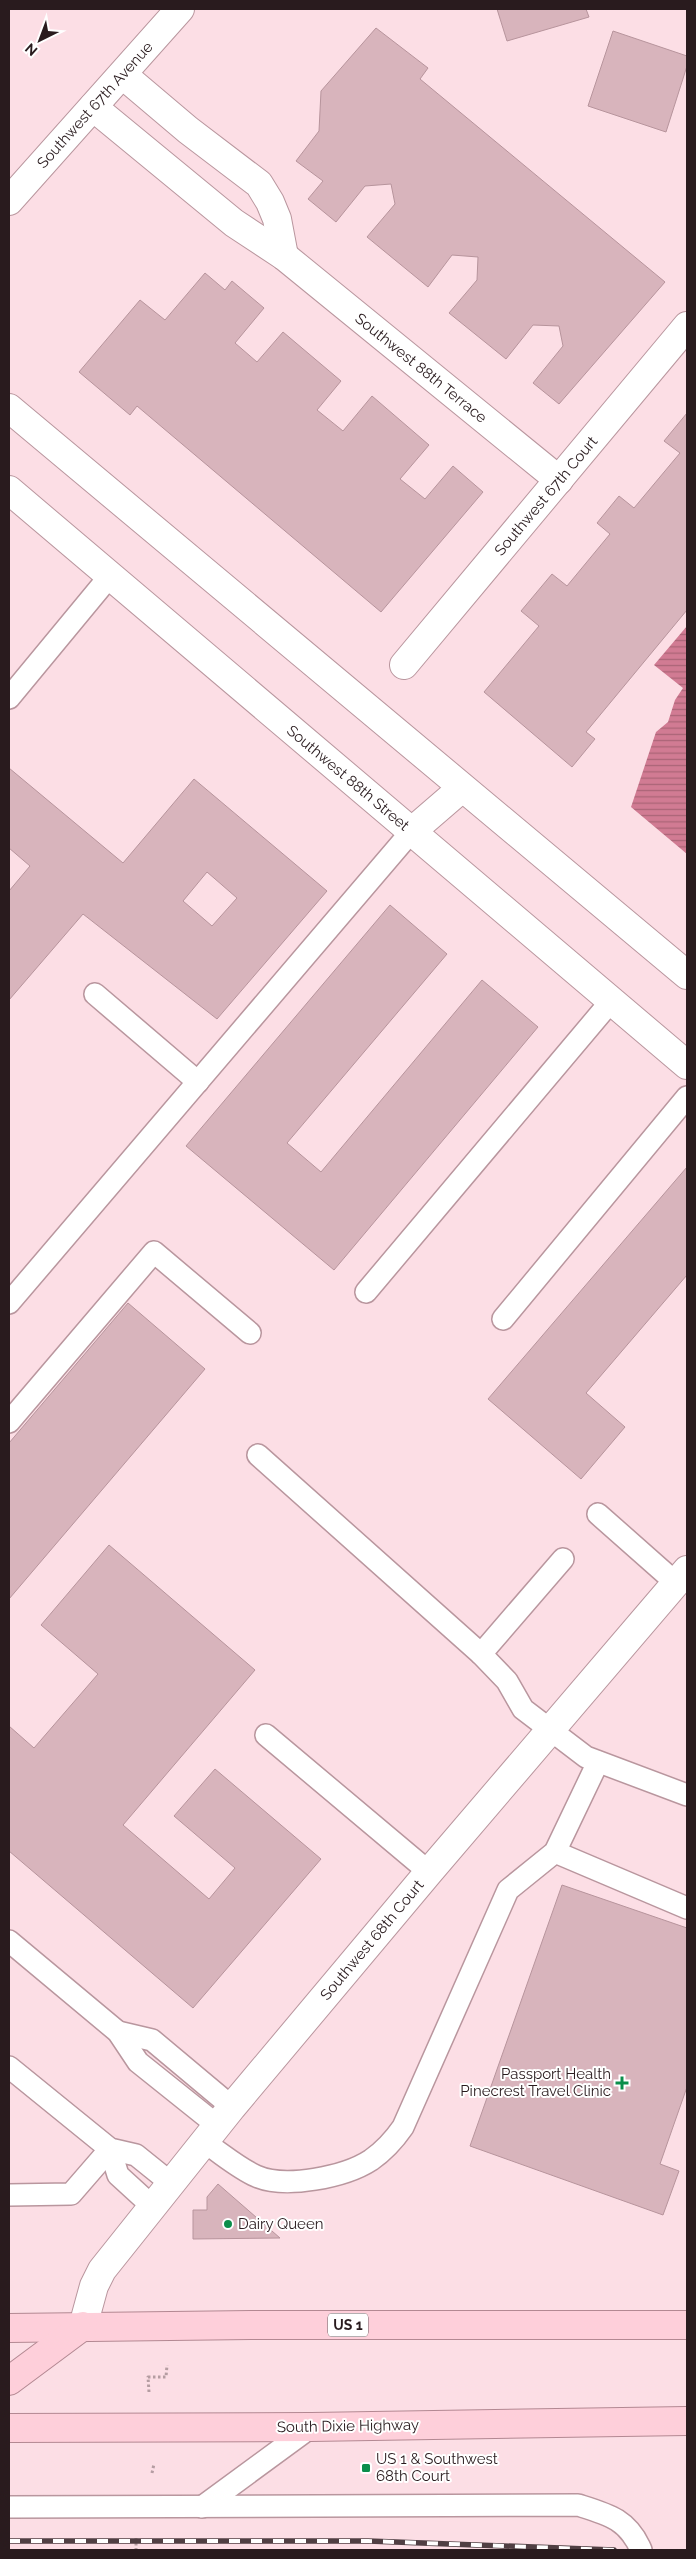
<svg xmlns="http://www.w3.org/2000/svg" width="696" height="2559" viewBox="0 0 696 2559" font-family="Raleway,sans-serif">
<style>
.water{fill:url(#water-rules)}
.building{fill:#d8b4bc;stroke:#b7949c;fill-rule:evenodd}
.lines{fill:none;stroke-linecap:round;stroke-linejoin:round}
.service-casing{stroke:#b9969e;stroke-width:24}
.minor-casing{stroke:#b9969e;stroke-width:30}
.tertiary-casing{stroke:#b9969e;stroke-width:30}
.secondary-casing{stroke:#b9969e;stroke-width:30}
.trunk-casing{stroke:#b38892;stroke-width:30}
.path{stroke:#b59da2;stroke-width:3;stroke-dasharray:2.5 2.5;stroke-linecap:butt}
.service{stroke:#fff;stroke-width:21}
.minor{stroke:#fff;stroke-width:28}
.tertiary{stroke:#fff;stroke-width:28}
.secondary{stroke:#fff;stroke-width:28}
.trunk{stroke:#fecfda;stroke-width:28}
.rail-casing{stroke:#503f43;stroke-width:5.5}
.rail{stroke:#fff;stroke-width:4;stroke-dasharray:11;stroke-linecap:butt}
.poi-dot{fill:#0b8e4b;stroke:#fff;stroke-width:2}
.labels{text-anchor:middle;stroke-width:4;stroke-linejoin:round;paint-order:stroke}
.shield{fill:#fff;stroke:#695f62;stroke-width:1}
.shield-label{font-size:14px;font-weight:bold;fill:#291b1e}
.street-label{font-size:15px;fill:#291b1e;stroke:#fff}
.poi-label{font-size:15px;fill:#291b1e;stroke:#fff;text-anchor:start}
</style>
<defs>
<pattern id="water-rules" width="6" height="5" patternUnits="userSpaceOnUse" patternTransform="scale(1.25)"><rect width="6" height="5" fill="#d17b93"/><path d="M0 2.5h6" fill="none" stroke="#aa6477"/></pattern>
</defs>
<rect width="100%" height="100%" fill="#fcdee5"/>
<path class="water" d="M 687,626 L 687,854 L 631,807 L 656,732 L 668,722 L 675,700 L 683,688 L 654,665 Z"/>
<g class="building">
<path d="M 497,9 L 586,9 L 589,17 L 507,41 Z"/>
<path d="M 376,28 L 428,68 L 420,79 L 665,282 L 559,404 L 533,383 L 563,346 L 559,326 L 533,325 L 506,359 L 449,313 L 477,280 L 478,257 L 452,255 L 428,287 L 367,237 L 395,204 L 391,184 L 365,186 L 336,222 L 308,199 L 323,181 L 296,161 L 319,131 L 321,91 Z"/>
<path d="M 613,31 L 687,56 L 687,66 L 666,132 L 588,106 Z"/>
<path d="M 205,273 L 225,290 L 232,281 L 264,308 L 235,343 L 257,362 L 283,332 L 341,381 L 317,410 L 343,431 L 372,396 L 429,445 L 400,479 L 425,499 L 453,466 L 483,492 L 381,612 L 137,406 L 130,415 L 79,372 L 140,300 L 165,320 Z"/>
<path d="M 687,413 L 687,610 L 586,732 L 595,739 L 572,767 L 484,692 L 539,626 L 521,611 L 552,574 L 567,586 L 610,534 L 597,523 L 619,496 L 634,508 L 680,453 L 664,441 Z"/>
<path d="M 9,768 L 123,863 L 194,779 L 327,891 L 217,1019 L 83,914 L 9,1000 L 9,891 L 30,866 L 9,848 ZM 207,872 L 237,898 L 212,926 L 183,901 Z"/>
<path d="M 390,905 L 447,954 L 287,1143 L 321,1172 L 482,980 L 538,1027 L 334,1270 L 186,1146 Z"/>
<path d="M 687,1167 L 687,1275 L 586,1393 L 625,1427 L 581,1479 L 488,1399 Z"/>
<path d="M 128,1303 L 205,1369 L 9,1599 L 9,1443 Z"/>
<path d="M 109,1545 L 255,1670 L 123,1825 L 209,1899 L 235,1868 L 174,1816 L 215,1769 L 321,1859 L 193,2008 L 9,1851 L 9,1726 L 34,1748 L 98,1674 L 41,1625 Z"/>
<path d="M 562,1885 L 687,1928 L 687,2087 L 660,2164 L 679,2171 L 663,2215 L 470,2146 Z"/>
<path d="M 218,2184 L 280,2238 L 193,2239 L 193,2210 L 207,2210 L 207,2197 Z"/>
</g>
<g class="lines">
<g class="service-casing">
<g id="service">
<path d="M 9,698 L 109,577"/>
<path d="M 95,994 L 198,1082"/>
<path d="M 366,1292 L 612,1000"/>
<path d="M 9,1303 L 411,832"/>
<path d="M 503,1319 L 687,1097"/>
<path d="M 9,1422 L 154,1252 L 250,1333"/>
<path d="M 258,1455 L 481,1654 L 563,1559"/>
<path d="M 598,1514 L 676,1583"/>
<path d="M 481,1654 L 507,1681 L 523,1709 L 586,1757 L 687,1795"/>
<path d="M 266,1735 L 429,1872"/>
<path d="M 555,1852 L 687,1908"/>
<path d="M 9,1941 L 118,2032 L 138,2062 L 218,2126"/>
<path d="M 118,2032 L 152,2040 L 232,2107"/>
<path d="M 9,2067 L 110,2149 L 136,2155 L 172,2184"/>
<path d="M 204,2142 C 221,2153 238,2168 256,2176 C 285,2189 345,2177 371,2160 C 384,2151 394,2140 403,2127 L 508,1890 L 555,1852 L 598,1762"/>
<path d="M 110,2149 L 118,2175 L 153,2207"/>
<path d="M 9,2195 L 71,2194 L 110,2149"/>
<path d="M 9,2507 L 578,2505 C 607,2514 628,2519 641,2550"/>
<path d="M 202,2507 L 311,2427"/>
</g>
</g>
<g class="minor-casing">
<g id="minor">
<path d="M 123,75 L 188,130 L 259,184 L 270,202 L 277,219 L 284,256"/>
<path d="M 93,107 L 234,223 L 284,256 L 559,480"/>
<path d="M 404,665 L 687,326"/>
<path d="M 83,2326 L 94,2286 L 102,2270 L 232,2107 L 429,1872 L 687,1570"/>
</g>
</g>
<g class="tertiary-casing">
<g id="tertiary">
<path d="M 9,408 L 687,975"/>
<path d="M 9,490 L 687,1065"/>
<path d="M 411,832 L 462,788"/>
</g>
</g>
<g class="secondary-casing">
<path id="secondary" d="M 9,201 L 180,9"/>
</g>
<g class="trunk-casing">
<g id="trunk">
<path d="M 9,2328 L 251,2325 L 687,2325"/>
<path d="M 9,2381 L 83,2326"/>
<path d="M 9,2428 L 311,2427 L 687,2421"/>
</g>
</g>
<g class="path">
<path d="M 149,2392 L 148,2377 L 166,2377 L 167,2365"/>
<path d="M 152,2473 L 154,2464"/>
<path d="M 136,2538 L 136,2550"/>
</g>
<use href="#service" class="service"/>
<use href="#minor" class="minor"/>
<use href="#tertiary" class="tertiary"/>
<use href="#secondary" class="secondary"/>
<use href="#trunk" class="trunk"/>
<g class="rail-casing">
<path id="rail" d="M 9,2541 L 368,2541 L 614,2550"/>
</g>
<use href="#rail" class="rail"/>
</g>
<g class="poi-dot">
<path d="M619.5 2075.5h5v5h5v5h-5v5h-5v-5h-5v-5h5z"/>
<circle cx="228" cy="2224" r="5"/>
<rect x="361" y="2463" width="10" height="10" rx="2.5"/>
</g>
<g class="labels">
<rect class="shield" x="328" y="2313.5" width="40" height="23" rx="4"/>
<g class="shield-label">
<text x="348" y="2330">US 1</text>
</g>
<g class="street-label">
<text transform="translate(95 105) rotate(-48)" y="5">Southwest 67th Avenue</text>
<text transform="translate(421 368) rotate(39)" y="5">Southwest 88th Terrace</text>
<text transform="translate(546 496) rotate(-50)" y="5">Southwest 67th Court</text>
<text transform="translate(348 778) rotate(40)" y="5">Southwest 88th Street</text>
<text transform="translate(372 1940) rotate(-50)" y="5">Southwest 68th Court</text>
<text transform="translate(348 2426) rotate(-1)" y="5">South Dixie Highway</text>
</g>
<g class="poi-label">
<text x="611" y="2079" text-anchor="end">Passport Health<tspan x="611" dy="17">Pinecrest Travel Clinic</tspan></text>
<text x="238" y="2229">Dairy Queen</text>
<text x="376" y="2464">US 1 &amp; Southwest<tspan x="376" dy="17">68th Court</tspan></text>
</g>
</g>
<rect width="696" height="2559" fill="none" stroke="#291b1e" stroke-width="20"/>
<g transform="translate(40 40) rotate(222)" stroke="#ffffff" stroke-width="4" paint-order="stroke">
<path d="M0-4L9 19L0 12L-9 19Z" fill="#291b1e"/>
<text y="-8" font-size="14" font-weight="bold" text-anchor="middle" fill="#291b1e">N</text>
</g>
</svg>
